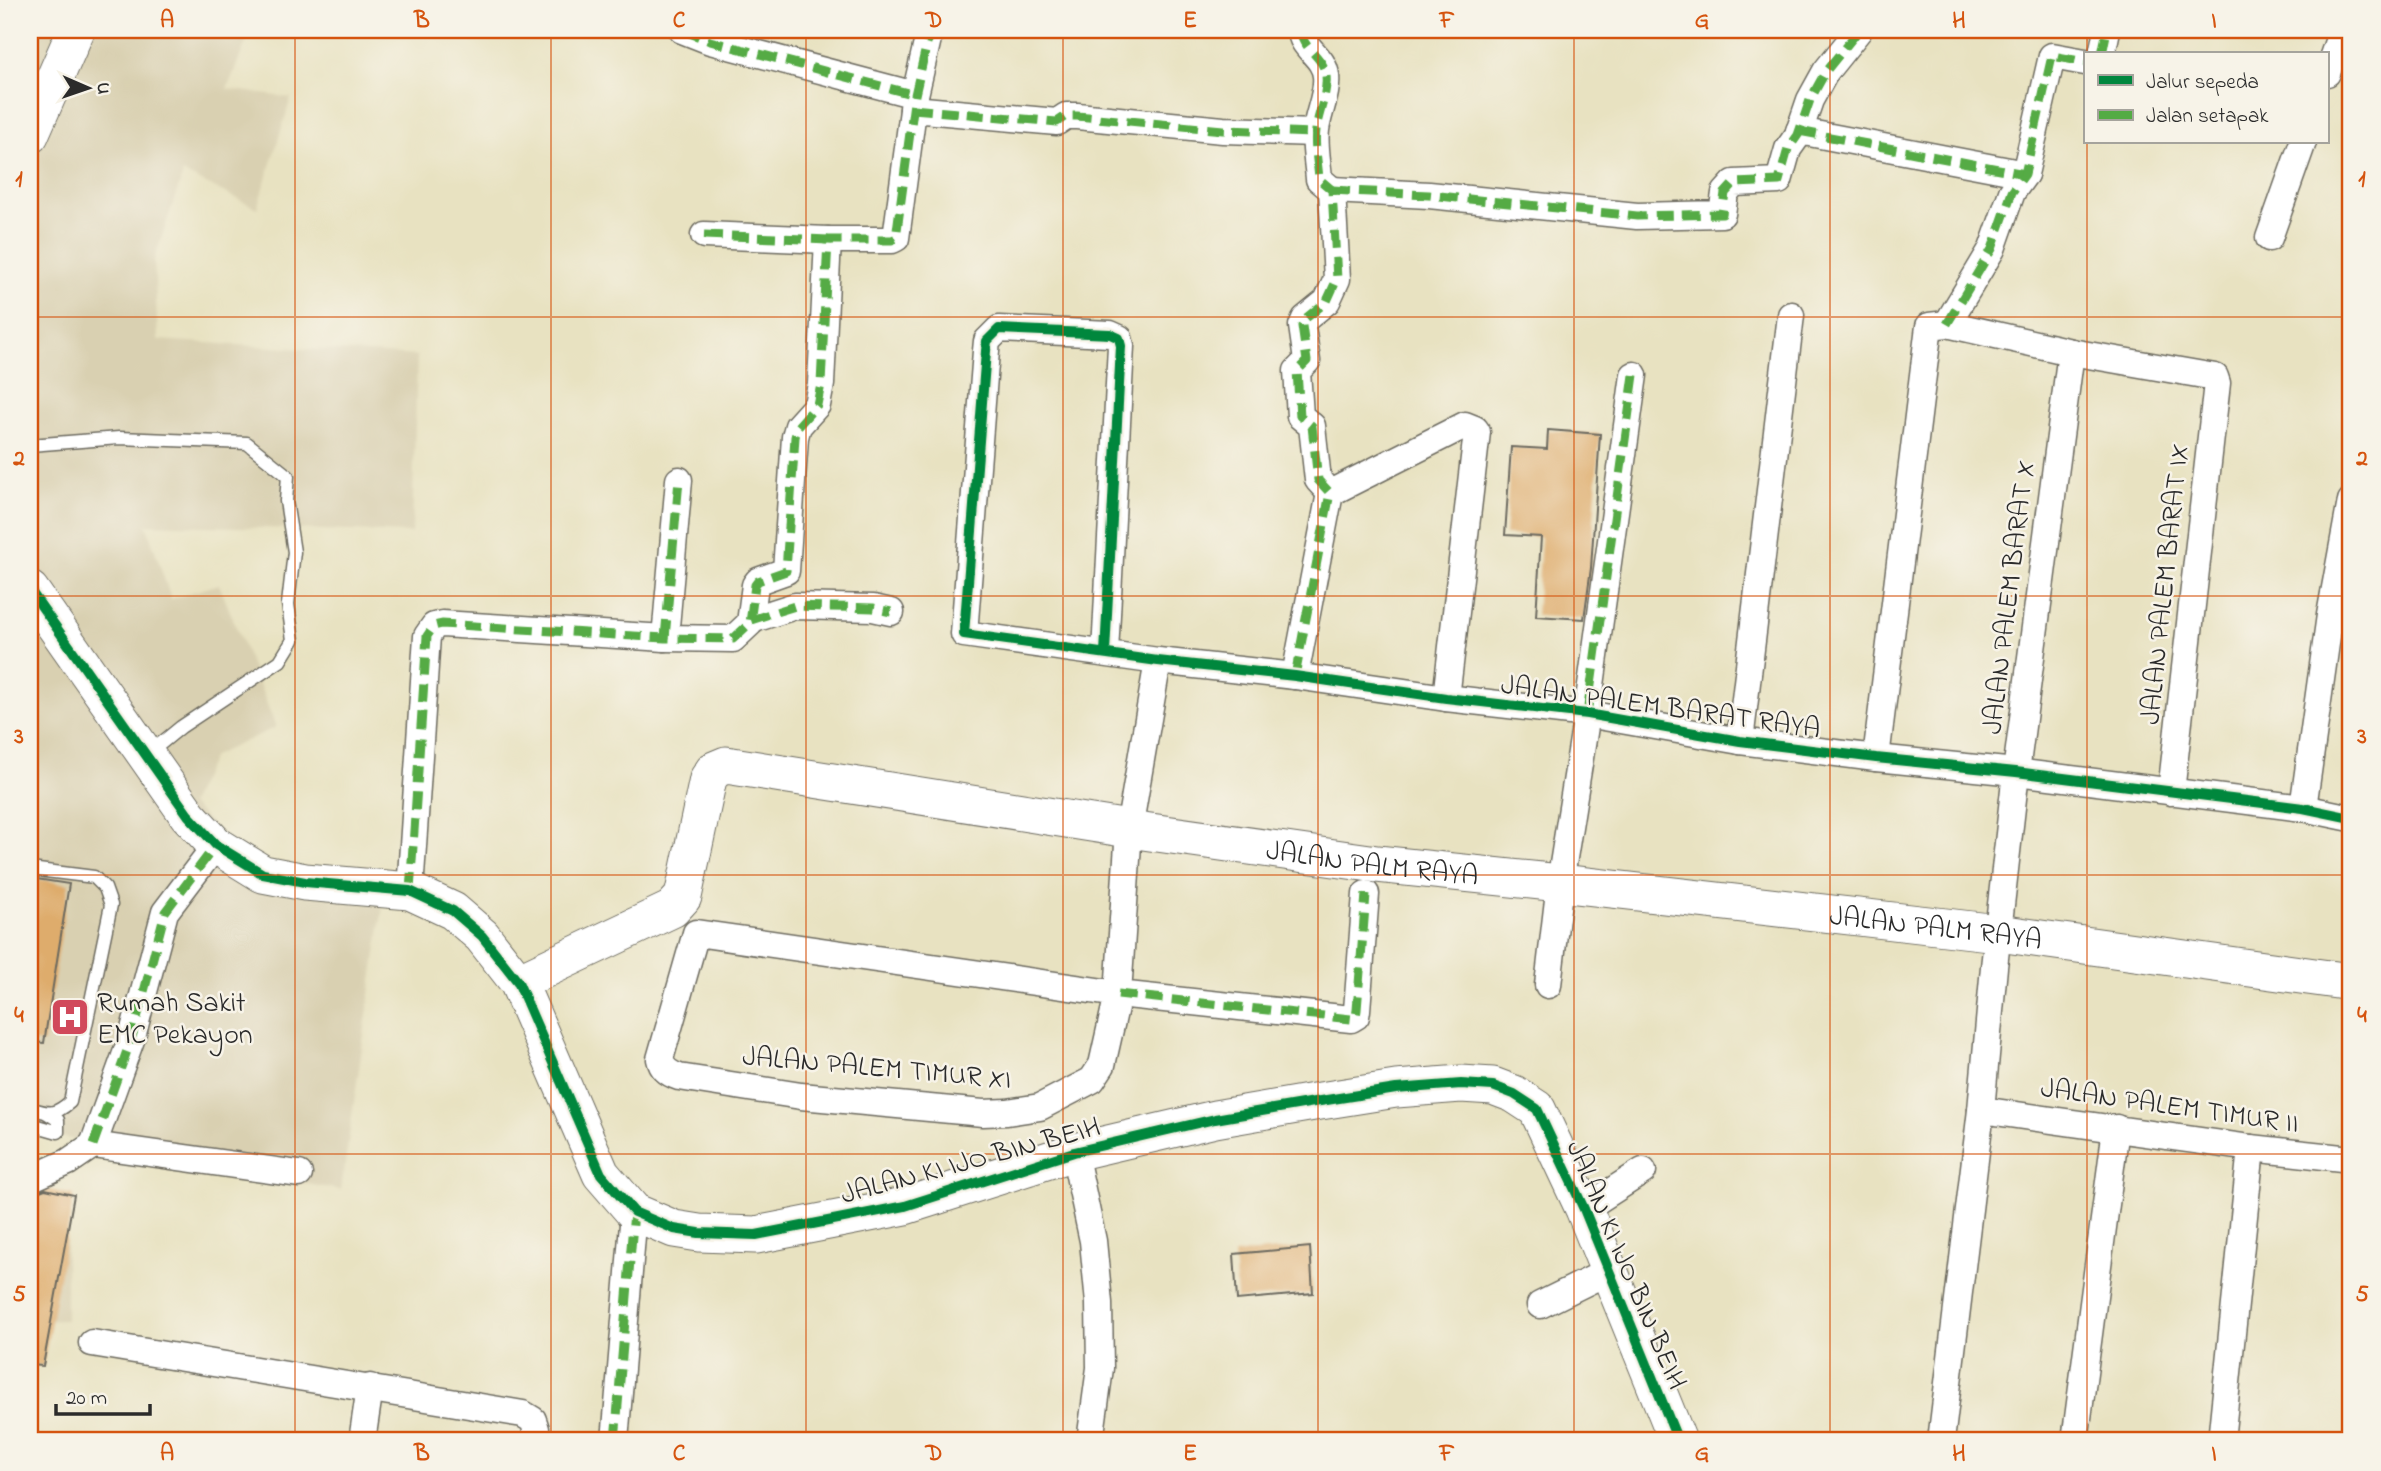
<svg xmlns="http://www.w3.org/2000/svg" width="2381" height="1471" viewBox="0 0 2381 1471" font-family="'Indie Flower',sans-serif">
<style>
.built{fill:#d9d0b1}
.building{fill:#deac6c}
.lines{fill:none;stroke-linecap:round;stroke-linejoin:round}
.lane-casing{stroke:#6d6b60;stroke-width:15}
.street-casing{stroke:#6d6b60;stroke-width:29}
.secondary-casing{stroke:#6d6b60;stroke-width:39}
.lane{stroke:#fff;stroke-width:12}
.street{stroke:#fff;stroke-width:26}
.secondary{stroke:#fff;stroke-width:37}
.quiet{stroke:#54ab44;stroke-width:9;stroke-dasharray:18 9;stroke-linecap:butt}
.cycleway-casing{stroke:#f7f3e8;stroke-width:15}
.cycleway{stroke:#00873e;stroke-width:10}
.grid{fill:none;stroke:#d5540f;stroke-width:2;stroke-opacity:0.55}
.labels{text-anchor:middle;stroke-width:5;stroke-linejoin:round;paint-order:stroke}
.street-label{font-size:28px;fill:#2b2b2b;stroke:#f7f3e8}
.poi-label{font-size:28px;fill:#2b2b2b;stroke:#f7f3e8;text-anchor:start}
.neatline{fill:none;stroke:#d5540f;stroke-width:2.5}
.grid-label{font-size:23px;text-anchor:middle;font-weight:bold;fill:#d5540f}
</style>
<rect width="100%" height="100%" fill="#f7f3e8"/>
<filter id="ink" filterUnits="userSpaceOnUse"><feTurbulence type="fractalNoise" baseFrequency=".0143" numOctaves="2"/><feDisplacementMap in="SourceGraphic" scale="14" xChannelSelector="R" yChannelSelector="G"/><feConvolveMatrix kernelMatrix="1 2 1 2 8 2 1 2 1" color-interpolation-filters="sRGB"/></filter>
<filter id="wash" filterUnits="userSpaceOnUse"><feTurbulence type="fractalNoise" baseFrequency=".00686" numOctaves="4" result="noise"/><feDisplacementMap in="SourceGraphic" scale="28" xChannelSelector="R" yChannelSelector="G"/><feGaussianBlur stdDeviation="1.57" result="paint"/><feColorMatrix in="noise" values="0 0 0 0 0 0 0 0 0 0 0 0 0 0 0 0 0 1.4 0 .05"/><feComposite in="paint" operator="in"/></filter>
<g filter="url(#wash)">
<rect width="100%" height="100%" fill="#e8e2c1"/>
<g class="built">
<path d="M 30,30 L 251,30 L 227,89 L 291,98 L 257,208 L 183,173 L 154,260 L 158,340 L 417,356 L 412,533 L 146,524 L 171,599 L 219,584 L 276,727 L 213,756 L 190,804 L 264,873 L 386,886 L 341,1190 L 107,1148 L 30,1129 Z"/>
<path d="M 30,1230 L 66,1239 L 66,1320 L 30,1321 Z"/>
</g>
<g id="blocks">
<g class="building">
<path d="M 1548,430 L 1600,434 L 1591,568 L 1584,619 L 1536,616 L 1541,537 L 1505,535 L 1511,447 L 1547,449 Z"/>
<path d="M 30,878 L 69,884 L 44,1043 L 30,1042 Z"/>
<path d="M 45,1189 L 74,1195 L 43,1366 L 30,1365 L 30,1195 Z"/>
<path d="M 1310,1247 L 1313,1293 L 1237,1300 L 1234,1254 Z"/>
</g>
</g>
</g>
<g filter="url(#ink)">
<use href="#blocks" fill-opacity="0" stroke="#6d6b60" stroke-width="2"/>
<g class="lines">
<g class="lane-casing">
<g id="lane">
<path d="M 30,445 L 119,438 L 247,443 L 288,476 L 286,501 L 294,552 L 288,604 L 293,640 L 280,661 L 181,727 L 148,754"/>
<path d="M 30,869 L 94,877 L 105,888 L 111,905 L 70,1102 C 54,1116 49,1114 30,1108"/>
<path d="M 30,1124 L 58,1132 L 58,1120 L 47,1113"/>
</g>
</g>
<g class="street-casing">
<g id="street">
<path d="M 682,30 L 710,41 L 915,95"/>
<path d="M 1301,30 C 1301,49 1324,55 1326,76 C 1328,93 1318,113 1316,130 C 1314,145 1318,164 1319,179 L 1332,190 L 1337,279 L 1327,301 L 1305,319 L 1302,326 L 1307,361 L 1297,371 L 1300,416 L 1312,426 L 1318,480 L 1330,493"/>
<path d="M 2102,54 L 2107,30"/>
<path d="M 2327,73 L 2342,30"/>
<path d="M 913,109 L 1057,122 L 1066,116 L 1077,116 L 1223,130 L 1315,133"/>
<path d="M 1799,131 L 2025,174"/>
<path d="M 1332,190 L 1429,195 L 1637,216 L 1722,214 L 1725,193 L 1734,183 L 1779,181 L 1788,149 L 1798,135 L 1810,100 L 1826,71 L 1859,30"/>
<path d="M 704,235 L 828,240"/>
<path d="M 2269,238 L 2303,142"/>
<path d="M 1947,324 L 1992,249 L 2012,192 L 2025,174 L 2052,56 L 2085,62"/>
<path d="M 1330,493 L 1465,425 L 1475,429 L 1477,432 L 1446,698"/>
<path d="M 751,620 L 795,606 L 873,608 L 891,612"/>
<path d="M 665,638 L 679,480"/>
<path d="M 1105,653 L 1121,346 L 1119,338 L 1110,334 L 999,329 L 987,341 L 986,351 L 964,634 L 1158,661 L 1295,676 L 1446,698 L 1587,714 L 1740,741 L 1876,758 L 2016,772 L 2303,808 L 2351,818"/>
<path d="M 1158,661 L 1129,829 L 1118,994 L 1102,1065 L 1092,1080 L 1040,1107 L 1007,1112 L 983,1113 L 801,1096 L 679,1077 C 669,1074 662,1069 660,1059 L 696,933 L 1118,994 L 1351,1019 L 1356,1016 L 1357,1010 L 1366,894"/>
<path d="M 1295,676 L 1330,493"/>
<path d="M 1740,741 L 1791,315"/>
<path d="M 1876,758 L 1929,326 L 1947,324 L 2071,352 L 2215,377 L 2217,383 L 2171,792"/>
<path d="M 2303,808 L 2330,615 L 2351,501"/>
<path d="M 410,891 L 427,636 L 434,626 L 442,624 L 665,638 L 733,639 L 750,623 L 755,585 L 758,581 L 786,571 L 795,437 L 798,426 L 817,405 L 821,384 L 828,240 L 892,240 L 896,238 L 915,95 L 930,30"/>
<path d="M 1548,985 L 1560,883 L 1587,714 L 1634,375"/>
<path d="M 1981,1110 L 2251,1148 L 2351,1159"/>
<path d="M 93,1145 L 132,1037 L 165,912 L 216,845"/>
<path d="M 93,1145 L 299,1174"/>
<path d="M 1074,1152 L 1093,1241 L 1099,1303 L 1100,1368 L 1090,1441"/>
<path d="M 30,1179 L 68,1162 L 93,1145"/>
<path d="M 1584,1209 L 1643,1171"/>
<path d="M 1540,1305 L 1609,1271"/>
<path d="M 92,1343 L 523,1414 L 533,1420 L 536,1429 L 535,1441"/>
<path d="M 362,1441 L 370,1387"/>
<path d="M 615,1441 L 634,1212"/>
<path d="M 1941,1441 L 1981,1110 L 1994,967 L 2016,772 L 2071,352"/>
<path d="M 2075,1441 L 2116,1128"/>
<path d="M 2221,1441 L 2251,1148"/>
</g>
</g>
<g class="secondary-casing">
<g id="secondary">
<path d="M 30,135 L 76,30"/>
<path d="M 30,590 L 188,815 L 216,845 L 263,874 L 305,882 L 410,891 L 453,911 L 482,936 L 518,982 L 601,1174 L 634,1212 L 674,1229 L 699,1233 L 756,1235 L 905,1206 L 1074,1152 L 1215,1119 L 1314,1102 L 1396,1089 L 1461,1084 L 1493,1086 L 1514,1094 L 1537,1109 L 1584,1209 L 1678,1441"/>
<path id="s1" d="M 518,982 L 672,909 L 683,897 L 708,779 L 714,770 L 726,765 L 1129,829 L 1377,864 L 1560,883 L 1998,933 L 2351,982"/>
</g>
</g>
<use href="#lane" class="lane"/>
<use href="#street" class="street"/>
<use href="#secondary" class="secondary"/>
<g class="quiet">
<path d="M 682,30 L 710,41 L 915,95"/>
<path d="M 2102,54 L 2107,30"/>
<path d="M 913,109 L 1057,122 L 1066,116 L 1077,116 L 1223,130 L 1315,133"/>
<path d="M 1799,131 L 2025,174"/>
<path d="M 1332,190 L 1429,195 L 1637,216 L 1722,214 L 1725,193 L 1734,183 L 1779,181 L 1788,149 L 1798,135 L 1810,100 L 1826,71 L 1859,30"/>
<path d="M 704,235 L 828,240"/>
<path d="M 1947,324 L 1992,249 L 2012,192 L 2025,174 L 2052,56 L 2085,62"/>
<path d="M 751,620 L 795,606 L 873,608 L 891,612"/>
<path d="M 665,638 L 679,480"/>
<path d="M 1295,676 L 1330,493 L 1318,480 L 1312,426 L 1300,416 L 1297,371 L 1307,361 L 1302,326 L 1305,319 L 1327,301 L 1337,279 L 1332,190 L 1319,179 C 1318,164 1314,145 1316,130 C 1318,113 1328,93 1326,76 C 1324,55 1301,49 1301,30"/>
<path d="M 1587,714 L 1634,375"/>
<path d="M 410,891 L 427,636 L 434,626 L 442,624 L 665,638 L 733,639 L 750,623 L 755,585 L 758,581 L 786,571 L 795,437 L 798,426 L 817,405 L 821,384 L 828,240 L 892,240 L 896,238 L 915,95 L 930,30"/>
<path d="M 1118,994 L 1351,1019 L 1356,1016 L 1357,1010 L 1366,894"/>
<path d="M 93,1145 L 132,1037 L 165,912 L 216,845"/>
<path d="M 615,1441 L 634,1212"/>
</g>
<g class="cycleway-casing">
<g id="cycleway">
<path d="M 30,590 L 188,815 L 216,845 L 263,874 L 305,882 L 410,891 L 453,911 L 482,936 L 518,982 L 601,1174 L 634,1212 L 674,1229 L 699,1233 L 756,1235 L 905,1206 L 1074,1152 L 1215,1119 L 1314,1102 L 1396,1089 L 1461,1084 L 1493,1086 L 1514,1094 L 1537,1109 L 1584,1209 L 1678,1441"/>
<path d="M 1105,653 L 1121,346 L 1119,338 L 1110,334 L 999,329 L 987,341 L 986,351 L 964,634 L 1158,661 L 1295,676 L 1446,698 L 1587,714 L 1740,741 L 1876,758 L 2016,772 L 2303,808 L 2351,818"/>
</g>
</g>
<use href="#cycleway" class="cycleway"/>
</g>
</g>
<path class="grid" d="M 295,30 L 295,1441M 551,30 L 551,1441M 806,30 L 806,1441M 1063,30 L 1063,1441M 1318,30 L 1318,1441M 1574,30 L 1574,1441M 1830,30 L 1830,1441M 2087,30 L 2087,54M 2087,142 L 2087,1441M 30,317 L 2351,317M 30,596 L 2351,596M 30,875 L 2351,875M 30,1154 L 2351,1154"/>
<defs>
<g id="hospital-square" transform="scale(2.0125)"><rect x="-9" y="-9" width="18" height="18" rx="4" fill="#d1495b" stroke="#f7f3e8"/><path d="M-5-5h3v3.5h4V-5h3V5h-3V1.5h-4V5h-3Z" fill="#fff"/></g>
</defs>
<g fill-rule="evenodd">
<use href="#hospital-square" x="70" y="1017"/>
</g>
<g class="labels">
<g class="street-label">
<text transform="translate(2163 584) rotate(-84)" y="10">JALAN PALEM BARAT IX</text>
<text transform="translate(2007 597) rotate(-83)" y="10">JALAN PALEM BARAT X</text>
<text transform="translate(1661 705) rotate(8)" y="10">JALAN PALEM BARAT RAYA</text>
<text dy="10" stroke="none"><textPath href="#s1" startOffset="985">JALAN PALM RAYA</textPath></text>
<text dy="10" stroke="none"><textPath href="#s1" startOffset="1552">JALAN PALM RAYA</textPath></text>
<text transform="translate(877 1066) rotate(5)" y="10">JALAN PALEM TIMUR XI</text>
<text transform="translate(2170 1104) rotate(8)" y="10">JALAN PALEM TIMUR II</text>
<text transform="translate(970 1159) rotate(-15)" y="10">JALAN KI IJO BIN BEIH</text>
<text transform="translate(1628 1264) rotate(67)" y="10">JALAN KI IJO BIN BEIH</text>
</g>
<g class="poi-label">
<text x="97" y="1011">Rumah Sakit<tspan x="97" dy="32">EMC Pekayon</tspan></text>
</g>
</g>
<rect width="2381" height="1471" fill="none" stroke="#f7f3e8" stroke-width="77"/>
<rect x="2084" y="52" width="245" height="91" fill="#f7f3e8" stroke="#a5a39c" stroke-width="2"/>
<rect x="2098" y="75" width="35" height="10" fill="#00873e" stroke="#a5a39c" stroke-width="2"/>
<text x="2146" y="88" font-size="21" fill="#2b2b2b">Jalur sepeda</text>
<rect x="2098" y="110" width="35" height="10" fill="#54ab44" stroke="#a5a39c" stroke-width="2"/>
<text x="2146" y="122" font-size="21" fill="#2b2b2b">Jalan setapak</text>
<g transform="translate(88 88) rotate(92)" stroke="#f7f3e8" stroke-width="5" paint-order="stroke">
<path d="M0-5L12 26L0 18L-12 26Z" fill="#2b2b2b"/>
<text y="-10" font-size="19" font-weight="bold" text-anchor="middle" fill="#2b2b2b">U</text>
</g>
<path d="M56 1404v10h94v-10" fill="none" stroke="#2b2b2b" stroke-width="3.5"/>
<text x="66" y="1404" font-size="21" fill="#2b2b2b" stroke="#f7f3e8" stroke-width="5" paint-order="stroke">20 m</text>
<rect x="38" y="38" width="2304" height="1394" class="neatline"/>
<g class="grid-label">
<text x="167" y="27">A</text>
<text x="422" y="27">B</text>
<text x="679" y="27">C</text>
<text x="934" y="27">D</text>
<text x="1190" y="27">E</text>
<text x="1447" y="27">F</text>
<text x="1702" y="27">G</text>
<text x="1959" y="27">H</text>
<text x="2214" y="27">I</text>
<text x="19" y="186">1</text>
<text x="2362" y="186">1</text>
<text x="19" y="465">2</text>
<text x="2362" y="465">2</text>
<text x="19" y="743">3</text>
<text x="2362" y="743">3</text>
<text x="19" y="1022">4</text>
<text x="2362" y="1022">4</text>
<text x="19" y="1301">5</text>
<text x="2362" y="1301">5</text>
<text x="167" y="1460">A</text>
<text x="422" y="1460">B</text>
<text x="679" y="1460">C</text>
<text x="934" y="1460">D</text>
<text x="1190" y="1460">E</text>
<text x="1447" y="1460">F</text>
<text x="1702" y="1460">G</text>
<text x="1959" y="1460">H</text>
<text x="2214" y="1460">I</text>
</g>
</svg>
